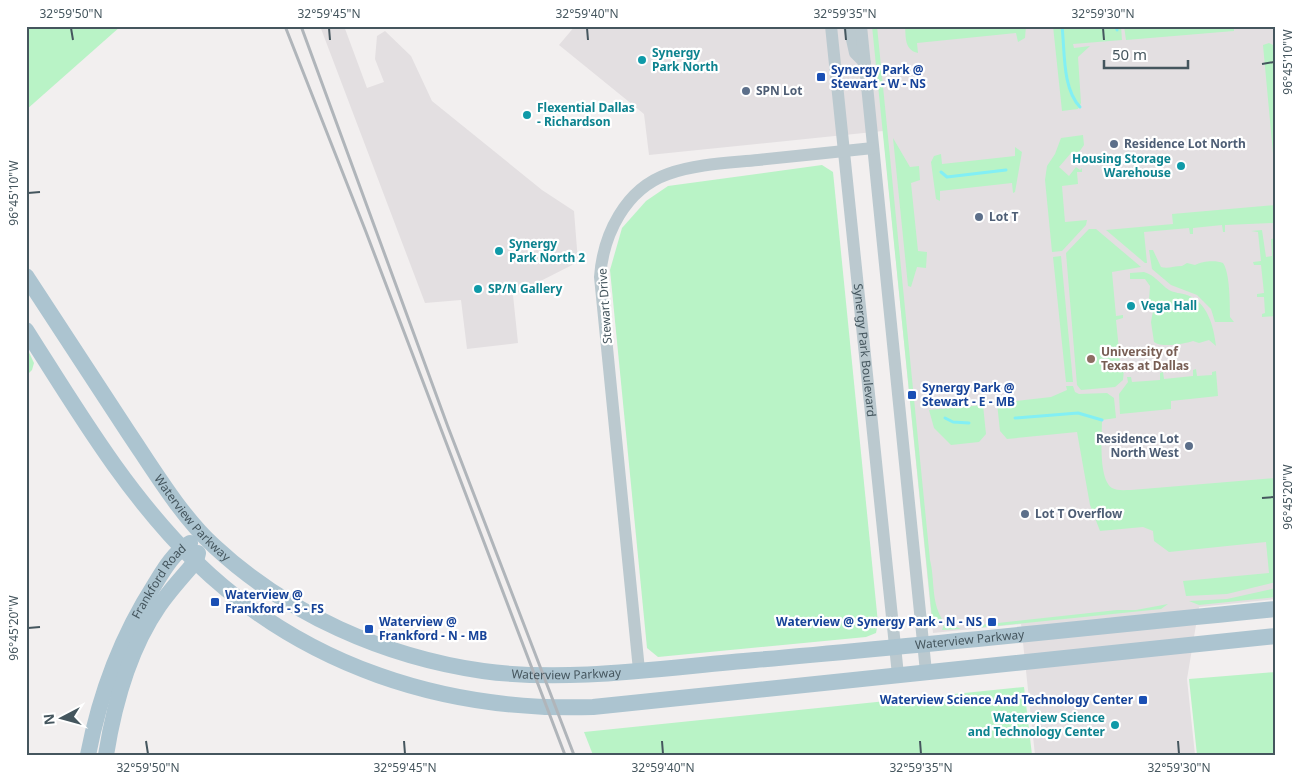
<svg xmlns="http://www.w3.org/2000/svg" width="1302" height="781" viewBox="0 0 1302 781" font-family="'Noto Sans',sans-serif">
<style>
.education{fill:#e3dfe1}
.green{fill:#b9f3c6}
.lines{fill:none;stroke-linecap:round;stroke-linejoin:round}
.stream{stroke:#82eff4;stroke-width:3}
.minor{stroke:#bbc9cf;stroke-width:12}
.major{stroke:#acc4d0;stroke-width:16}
.rail{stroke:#b0b5ba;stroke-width:3}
.ticks{fill:none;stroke:#45565e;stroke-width:2}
.culture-dot{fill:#0f9aa8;stroke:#fff;stroke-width:2}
.transit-dot{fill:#1a4fb4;stroke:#fff;stroke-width:2}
.service-dot{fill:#5c6f8a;stroke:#fff;stroke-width:2}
.education-dot{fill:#8d6e63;stroke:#fff;stroke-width:2}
.labels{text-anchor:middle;stroke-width:4.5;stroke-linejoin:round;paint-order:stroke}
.culture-label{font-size:12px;font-weight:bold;fill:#0d838f;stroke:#fff;text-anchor:start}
.transit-label{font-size:12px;font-weight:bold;fill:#164399;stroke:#fff;text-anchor:start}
.service-label{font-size:12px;font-weight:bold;fill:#4e5e75;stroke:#fff;text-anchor:start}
.street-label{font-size:12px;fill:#45565e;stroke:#fff}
.education-label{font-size:12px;font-weight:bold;fill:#785e54;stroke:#fff;text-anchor:start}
.neatline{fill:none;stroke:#45565e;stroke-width:2}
.ticks-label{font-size:12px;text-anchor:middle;fill:#45565e}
</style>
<rect width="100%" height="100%" fill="#f2efef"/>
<g class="education">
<path d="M 320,26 L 344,26 L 367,88 L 384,82 L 375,59 L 377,36 L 385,31 L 411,56 L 432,101 L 542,190 L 574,211 L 578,262 L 513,295 L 518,343 L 467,349 L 461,300 L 425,303 Z"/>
<path d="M 575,26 L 1276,26 L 1276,599 L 1199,607 L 1187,679 L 1195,755 L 1035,755 L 1021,624 L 933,633 L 883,131 L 649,155 L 644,114 L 559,45 Z"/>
</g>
<g class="green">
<path d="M 26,26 L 121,26 L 26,110 Z"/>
<path d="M 872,26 L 877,26 L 930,560 C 935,580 931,601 942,619 L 940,621 L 933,622 L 932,618 Z"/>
<path d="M 905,26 L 1026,26 L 1025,38 L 1018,42 L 1016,33 L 917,43 L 918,53 C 904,50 906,37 905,26 Z"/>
<path d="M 1053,26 L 1121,26 L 1122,40 L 1073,44 L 1074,48 L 1090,46 L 1078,57 L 1081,103 L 1078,109 L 1062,111 Z"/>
<path d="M 1124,26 L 1234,26 L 1234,31 L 1126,40 Z"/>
<path d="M 1269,43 L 1273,45 L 1276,51 L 1276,186 L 1263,45 Z"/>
<path d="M 1083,135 L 1084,145 L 1077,155 L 1071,153 L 1059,167 L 1069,176 L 1076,167 L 1080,170 L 1082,168 L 1082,172 L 1077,172 L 1078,184 L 1062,186 L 1065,222 L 1087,220 L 1086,225 L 1062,251 L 1052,252 L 1045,180 L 1047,166 L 1055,154 L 1061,138 Z"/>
<path d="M 893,138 L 910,167 L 919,166 L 920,180 L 911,183 L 918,251 L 927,252 L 926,268 L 917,267 L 911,287 L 908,286 Z"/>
<path d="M 1015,147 L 1022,152 L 1015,192 L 1013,193 L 1012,183 L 940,191 L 940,201 L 936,199 L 931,162 L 934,156 L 941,154 L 942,164 L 1015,156 Z"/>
<path d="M 822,165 L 833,172 L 878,623 L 876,633 L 866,637 L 658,657 L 647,648 L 610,270 L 622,228 L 646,201 L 668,186 Z"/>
<path d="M 1276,205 L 1276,222 L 1274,223 L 1225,225 L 1225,232 L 1223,232 L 1222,225 L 1193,228 L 1193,234 L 1190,234 L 1189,228 L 1144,232 L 1147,263 L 1145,263 L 1106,230 L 1173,224 L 1172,214 Z"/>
<path d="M 1089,229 L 1096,229 L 1141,267 L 1112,272 L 1116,316 L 1123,315 L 1123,318 L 1116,320 L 1119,350 L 1126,349 L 1127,352 L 1119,353 L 1121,369 L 1124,369 L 1123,380 L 1115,387 L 1081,390 L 1077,385 L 1066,253 Z"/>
<path d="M 1262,230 L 1266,257 L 1272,256 L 1271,239 L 1276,238 L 1276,316 L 1262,317 L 1262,314 L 1265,313 L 1264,297 L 1257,297 L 1257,294 L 1264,293 L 1261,265 L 1254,265 L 1253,262 L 1261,261 L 1258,232 L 1251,231 Z"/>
<path d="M 1149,250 L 1153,250 L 1161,267 C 1168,269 1174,266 1182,266 L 1187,263 L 1195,265 C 1202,261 1216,260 1223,263 C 1230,272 1230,306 1230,317 L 1234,322 L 1215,322 L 1211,309 L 1197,295 L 1171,285 L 1152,269 Z"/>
<path d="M 1061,256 L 1073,382 L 1066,382 L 1053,257 Z"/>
<path d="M 1144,272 C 1155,275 1160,284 1169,290 C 1174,293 1181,293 1187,295 C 1208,302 1214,328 1216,346 L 1209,340 L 1199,343 L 1193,341 C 1184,344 1162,348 1154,342 L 1151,322 L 1153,311 L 1149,300 L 1150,286 L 1145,279 L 1130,279 L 1130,273 Z"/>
<path d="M 26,346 L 34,363 L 32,370 L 26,376 Z"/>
<path d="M 1196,369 L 1197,376 L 1212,375 L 1212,372 L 1216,371 L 1218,396 L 1171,401 L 1171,409 L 1120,414 L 1119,394 L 1128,382 L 1127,377 L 1131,377 L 1132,382 L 1160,380 L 1160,373 L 1163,372 L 1164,379 L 1193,376 L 1193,370 Z"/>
<path d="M 1066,386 L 1073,386 L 1075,392 L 1079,394 L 1107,393 L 1114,398 L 1116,418 L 1102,420 C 1102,435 1098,479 1112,488 C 1117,491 1125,490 1131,490 L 1276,478 L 1276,582 L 1227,594 L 1186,596 L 1183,581 L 1269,573 L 1266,542 L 1169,552 L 1154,541 L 1153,531 L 1143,527 L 1100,531 L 1090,505 L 1077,432 L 1007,439 L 1000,431 L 997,403 L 1051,397 L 1067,390 Z"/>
<path d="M 983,405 L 986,434 L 979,442 L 951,445 L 934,428 L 929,410 Z"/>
<path d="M 1276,588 L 1276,597 L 1199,605 L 1189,601 L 1227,599 Z"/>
<path d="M 1168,604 L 1161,609 L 976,628 L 971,626 L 1117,610 L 1136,610 Z"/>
<path d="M 945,622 L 961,629 L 942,630 Z"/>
<path d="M 1276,672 L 1276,755 L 1197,755 L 1189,679 Z"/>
<path d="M 1024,687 L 1032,755 L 593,755 L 584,732 Z"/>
</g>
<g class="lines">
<g class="stream">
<path d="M 1062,26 C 1065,51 1062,88 1080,107"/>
<path d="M 1116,26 L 1117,30"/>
<path d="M 941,172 L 947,177 L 1006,170"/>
<path d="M 945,418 L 953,422 L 969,423"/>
<path d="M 1015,418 L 1078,413 L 1102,420"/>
</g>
<g class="minor">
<path id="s1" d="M 831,26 L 898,675"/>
<path d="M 849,26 L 855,53 L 865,63"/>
<path d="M 861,26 L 926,672"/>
<path d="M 639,670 L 600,277 C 603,235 625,189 668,174 C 696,164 728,163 758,160 C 796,156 835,152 873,148"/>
</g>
<g class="major">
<path id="s2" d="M 26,276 C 60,328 94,380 128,432 C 153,469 181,516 214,546 C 287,614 385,657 483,671 C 570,683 668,667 755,660 C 929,645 1102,626 1276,609"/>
<path d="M 26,330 C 77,410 127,495 196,562 C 303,666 444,712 593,707 L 1276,636"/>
<path id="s3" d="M 88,755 C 100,693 121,637 155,584 C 164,569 175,551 190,543"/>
<path d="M 106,755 C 114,705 130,648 159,606 C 170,590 183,576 196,561 L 198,553"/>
</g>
<g class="rail">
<path d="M 285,26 L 366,232 L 565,755"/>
<path d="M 301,26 L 448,427 L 574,755"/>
</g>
</g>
<path class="ticks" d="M 71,28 L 73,40M 329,28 L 330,40M 587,28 L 588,40M 845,28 L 846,40M 1103,28 L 1104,40M 1262,64 L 1274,62M 28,193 L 40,192M 1262,498 L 1274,497M 28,628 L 40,627M 146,741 L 148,754M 404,741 L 405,754M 662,741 L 663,754M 920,741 L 921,754M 1178,741 L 1179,754"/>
<g class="culture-dot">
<circle cx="642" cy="60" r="5"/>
<circle cx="527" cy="115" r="5"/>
<circle cx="1181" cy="166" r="5"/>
<circle cx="499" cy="251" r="5"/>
<circle cx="478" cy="289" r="5"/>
<circle cx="1131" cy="306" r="5"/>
<circle cx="1115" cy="725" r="5"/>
</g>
<g class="transit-dot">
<rect x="816" y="72" width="10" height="10" rx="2.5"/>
<rect x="907" y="390" width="10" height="10" rx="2.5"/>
<rect x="210" y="597" width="10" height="10" rx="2.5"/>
<rect x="987" y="617" width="10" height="10" rx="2.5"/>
<rect x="364" y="624" width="10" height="10" rx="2.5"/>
<rect x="1138" y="695" width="10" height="10" rx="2.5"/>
</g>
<g class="service-dot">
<circle cx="746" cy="91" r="5"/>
<circle cx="1114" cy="144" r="5"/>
<circle cx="979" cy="217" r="5"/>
<circle cx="1189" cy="446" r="5"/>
<circle cx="1025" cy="514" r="5"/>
</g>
<circle class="education-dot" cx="1091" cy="359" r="5"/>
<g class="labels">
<g class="culture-label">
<text x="652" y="57">Synergy<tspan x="652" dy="14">Park North</tspan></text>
<text x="537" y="112">Flexential Dallas<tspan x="537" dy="14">- Richardson</tspan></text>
<text x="1171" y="163" text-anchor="end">Housing Storage<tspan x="1171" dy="14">Warehouse</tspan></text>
<text x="509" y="248">Synergy<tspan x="509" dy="14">Park North 2</tspan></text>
<text x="488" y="293">SP/N Gallery</text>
<text x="1141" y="310">Vega Hall</text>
<text x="1105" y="722" text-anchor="end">Waterview Science<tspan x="1105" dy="14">and Technology Center</tspan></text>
</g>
<g class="transit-label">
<text x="831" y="74">Synergy Park @<tspan x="831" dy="14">Stewart - W - NS</tspan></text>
<text x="922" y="392">Synergy Park @<tspan x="922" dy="14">Stewart - E - MB</tspan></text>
<text x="225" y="599">Waterview @<tspan x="225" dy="14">Frankford - S - FS</tspan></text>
<text x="379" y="626">Waterview @<tspan x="379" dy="14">Frankford - N - MB</tspan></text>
<text x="982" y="626" text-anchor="end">Waterview @ Synergy Park - N - NS</text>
<text x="1133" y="704" text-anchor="end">Waterview Science And Technology Center</text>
</g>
<g class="service-label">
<text x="756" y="95">SPN Lot</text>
<text x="1124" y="148">Residence Lot North</text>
<text x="989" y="221">Lot T</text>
<text x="1179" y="443" text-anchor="end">Residence Lot<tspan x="1179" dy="14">North West</tspan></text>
<text x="1035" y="518">Lot T Overflow</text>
</g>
<g class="street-label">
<text transform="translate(605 306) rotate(-94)" y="4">Stewart Drive</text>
<text dy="4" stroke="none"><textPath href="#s1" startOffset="326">Synergy Park Boulevard</textPath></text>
<text dy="4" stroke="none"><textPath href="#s2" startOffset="294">Waterview Parkway</textPath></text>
<text dy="4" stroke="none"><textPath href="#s3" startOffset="189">Frankford Road</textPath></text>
<text dy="4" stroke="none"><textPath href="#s2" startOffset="1119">Waterview Parkway</textPath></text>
<text dy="4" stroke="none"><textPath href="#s2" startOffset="714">Waterview Parkway</textPath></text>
</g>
<g class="education-label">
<text x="1101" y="356">University of<tspan x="1101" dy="14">Texas at Dallas</tspan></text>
</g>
</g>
<rect width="1302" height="781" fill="none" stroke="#ffffff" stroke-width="55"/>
<g transform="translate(62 718) rotate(264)" stroke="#ffffff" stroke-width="4" paint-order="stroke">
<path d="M0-4L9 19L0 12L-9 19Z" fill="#45565e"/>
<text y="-8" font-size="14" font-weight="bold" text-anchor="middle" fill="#45565e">N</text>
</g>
<path d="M1104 60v8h84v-8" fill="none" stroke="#45565e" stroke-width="2.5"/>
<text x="1112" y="60" font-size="15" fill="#45565e" stroke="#ffffff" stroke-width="4" paint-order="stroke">50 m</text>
<rect x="28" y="28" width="1246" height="726" class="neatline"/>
<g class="ticks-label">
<text x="71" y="18">32°59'50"N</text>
<text x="329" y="18">32°59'45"N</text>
<text x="587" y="18">32°59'40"N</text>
<text x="845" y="18">32°59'35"N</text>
<text x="1103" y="18">32°59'30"N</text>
<text transform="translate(1288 62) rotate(-90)" y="4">96°45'10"W</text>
<text transform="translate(14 193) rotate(-90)" y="4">96°45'10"W</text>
<text transform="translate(1288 497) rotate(-90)" y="4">96°45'20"W</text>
<text transform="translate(14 628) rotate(-90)" y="4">96°45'20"W</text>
<text x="148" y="772">32°59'50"N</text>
<text x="405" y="772">32°59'45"N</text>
<text x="663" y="772">32°59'40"N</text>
<text x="921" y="772">32°59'35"N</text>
<text x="1179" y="772">32°59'30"N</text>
</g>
</svg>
